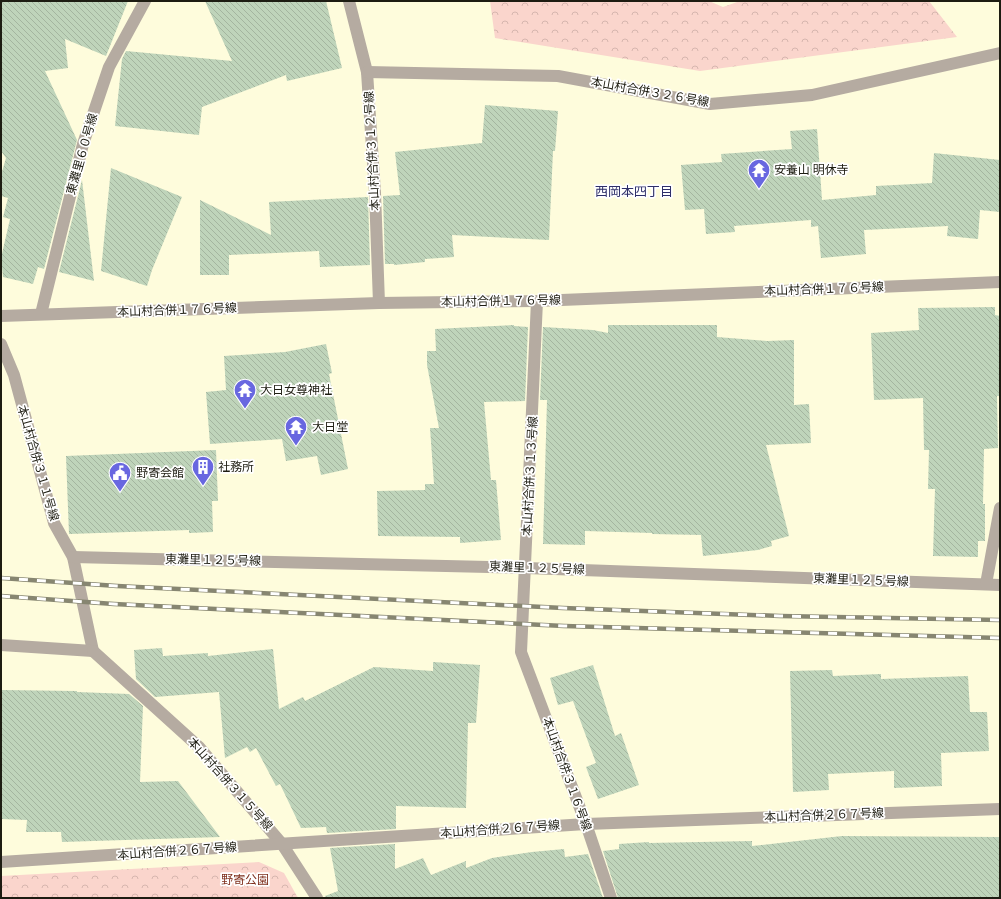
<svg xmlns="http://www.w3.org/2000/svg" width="1001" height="899" viewBox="0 0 1001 899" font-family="'Archivo Narrow','Noto Sans JP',sans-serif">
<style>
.forest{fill:url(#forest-crowns)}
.building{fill:url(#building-back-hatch)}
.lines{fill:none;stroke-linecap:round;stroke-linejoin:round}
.minor{stroke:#b5aba1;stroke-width:12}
.rail-casing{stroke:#878671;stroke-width:4.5}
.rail{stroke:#fff;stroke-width:3;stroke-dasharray:9;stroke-linecap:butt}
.labels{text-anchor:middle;stroke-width:3.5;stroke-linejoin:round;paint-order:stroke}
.street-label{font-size:12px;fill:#1d1c11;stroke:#fff}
.poi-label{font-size:12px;fill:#1d1c11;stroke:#fff;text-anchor:start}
.park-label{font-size:12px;fill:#7f301d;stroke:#fff}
.neighbourhood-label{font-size:13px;fill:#2e2f69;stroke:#fff}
</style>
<defs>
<pattern id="forest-crowns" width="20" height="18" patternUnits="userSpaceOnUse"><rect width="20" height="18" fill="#fad5cc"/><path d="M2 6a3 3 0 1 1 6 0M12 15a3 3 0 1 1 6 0" fill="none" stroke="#d6b6ae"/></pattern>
<pattern id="building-back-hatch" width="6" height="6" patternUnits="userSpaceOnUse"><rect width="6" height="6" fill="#bfd4ba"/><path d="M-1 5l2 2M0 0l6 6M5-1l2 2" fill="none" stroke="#a4b59f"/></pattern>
</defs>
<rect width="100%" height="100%" fill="#fefcdc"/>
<g class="forest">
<path d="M 490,1 L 709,1 L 723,7 L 740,1 L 929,1 L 957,37 L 700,71 L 495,38 Z"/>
<path d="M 259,862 L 284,873 L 298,898 L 1,898 L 1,876 Z"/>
</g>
<g class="building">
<path d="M 1,1 L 128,1 L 106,56 L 65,39 L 68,68 L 45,71 L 77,140 L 44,269 L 38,267 L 33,284 L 3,277 L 1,258 L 10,219 L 3,217 L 8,198 L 1,196 L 1,175 L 6,158 L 1,151 Z"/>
<path d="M 205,1 L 326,1 L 342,68 L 287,81 L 286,75 L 202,107 L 199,135 L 115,126 L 122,59 L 126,51 L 232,61 Z"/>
<path d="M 485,105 L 558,111 L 555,151 L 553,151 L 549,240 L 452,235 L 454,257 L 425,259 L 425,262 L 394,265 L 394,264 L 385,264 L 383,196 L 400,195 L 395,152 L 482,143 Z"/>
<path d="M 817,129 L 822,200 L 876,195 L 876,186 L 932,183 L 934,153 L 1000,160 L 1000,212 L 980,210 L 978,239 L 947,236 L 948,226 L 864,230 L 866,254 L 821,258 L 818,226 L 811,227 L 811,220 L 734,226 L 735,232 L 706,234 L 704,209 L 685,210 L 681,165 L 722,162 L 721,154 L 792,149 L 790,131 Z"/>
<path d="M 111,168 L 182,197 L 152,270 L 147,286 L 101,271 Z"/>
<path d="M 82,180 L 94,281 L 59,272 Z"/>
<path d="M 368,197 L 370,265 L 320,267 L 319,251 L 229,255 L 229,275 L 200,275 L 200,200 L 271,235 L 269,202 Z"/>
<path d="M 995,307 L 995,315 L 1000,316 L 1000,396 L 997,396 L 998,448 L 984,449 L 983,504 L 985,504 L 985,541 L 978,541 L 978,557 L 933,556 L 935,489 L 928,489 L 929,450 L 924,450 L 923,398 L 874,400 L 871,333 L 919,330 L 918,308 Z"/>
<path d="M 514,325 L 514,326 L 528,327 L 525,401 L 484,402 L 491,480 L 496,480 L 501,540 L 460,543 L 460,537 L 378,536 L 377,491 L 425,490 L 425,484 L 434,484 L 430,428 L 439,428 L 427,365 L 427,351 L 436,351 L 435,329 Z"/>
<path d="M 608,325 L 717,325 L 717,337 L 767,341 L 794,340 L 794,405 L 809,404 L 811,443 L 766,445 L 789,536 L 771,541 L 772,546 L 758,550 L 703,556 L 701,535 L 652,534 L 652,533 L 585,531 L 585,545 L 543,544 L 547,400 L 540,400 L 543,327 L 593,330 L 608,333 Z"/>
<path d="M 326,344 L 332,373 L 329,374 L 348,469 L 321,475 L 317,456 L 286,461 L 282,439 L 210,444 L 206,392 L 226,390 L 224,356 L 285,352 Z"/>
<path d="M 216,450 L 218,501 L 212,501 L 213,532 L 189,533 L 189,530 L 69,534 L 66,456 Z"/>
<path d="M 162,648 L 163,656 L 208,653 L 208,656 L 273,649 L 279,709 L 303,697 L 305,701 L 374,667 L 433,671 L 433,662 L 480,665 L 476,723 L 468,723 L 466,808 L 396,806 L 396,829 L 327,833 L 326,827 L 301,828 L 280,784 L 276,786 L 256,748 L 250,752 L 247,747 L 225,758 L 219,692 L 155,697 L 136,679 L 134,650 Z"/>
<path d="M 593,665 L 615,736 L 621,733 L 639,785 L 598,799 L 586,767 L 596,763 L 573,701 L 558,705 L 550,678 Z"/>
<path d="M 832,670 L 833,676 L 881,674 L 881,679 L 968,676 L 970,712 L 987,712 L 989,751 L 941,753 L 942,786 L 894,788 L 894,771 L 828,774 L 829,790 L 793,792 L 790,671 Z"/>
<path d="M 1,690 L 77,691 L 77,692 L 129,694 L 143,706 L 140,782 L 178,781 L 220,837 L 62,842 L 61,832 L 26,832 L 27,820 L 1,819 Z"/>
<path d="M 842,836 L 1000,837 L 1000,898 L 618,898 L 603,851 L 619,849 L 619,844 L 649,842 L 649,843 L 752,841 L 752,846 Z"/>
<path d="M 395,844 L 395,869 L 423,858 L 431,875 L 466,861 L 466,868 L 492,858 L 532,852 L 564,849 L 565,857 L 588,854 L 603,898 L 326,898 L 325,896 L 338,891 L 330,848 Z"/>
</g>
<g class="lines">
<g class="minor">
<path d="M 349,1 L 367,72 L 375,193 L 379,303"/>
<path d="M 367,72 L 558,76 L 710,104 L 812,95 L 1000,53"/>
<path d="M 537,301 L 521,652 L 586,824 L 611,898"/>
<path d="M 41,314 L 83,144 L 109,67 L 145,1"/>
<path d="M 1,316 L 379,303 L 537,301 L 1000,282"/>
<path d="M 1,344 L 14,375 L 54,523 L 73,557 L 93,651"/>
<path d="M 73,557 L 526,568 L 1000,585"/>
<path d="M 986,584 L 1000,508"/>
<path d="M 1,645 L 93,651"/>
<path d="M 93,651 L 199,747 L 282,844 L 317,898"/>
<path d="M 1,862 L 586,824 L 1000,809"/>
</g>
<g class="rail-casing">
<g id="rail">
<path d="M 1,578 L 117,586 L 563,608 L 780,616 L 1000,620"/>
<path d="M 1,596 L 114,604 L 564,626 L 1000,638"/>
</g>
</g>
<use href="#rail" class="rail"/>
</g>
<defs>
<g id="temple-pin" transform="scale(1.15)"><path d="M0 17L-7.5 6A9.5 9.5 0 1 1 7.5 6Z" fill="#6867e0" stroke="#fff"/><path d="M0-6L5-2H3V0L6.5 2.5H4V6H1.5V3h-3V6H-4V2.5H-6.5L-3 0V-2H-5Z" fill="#fff"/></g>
<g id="building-pin" transform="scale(1.15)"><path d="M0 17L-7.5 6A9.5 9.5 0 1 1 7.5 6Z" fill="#6867e0" stroke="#fff"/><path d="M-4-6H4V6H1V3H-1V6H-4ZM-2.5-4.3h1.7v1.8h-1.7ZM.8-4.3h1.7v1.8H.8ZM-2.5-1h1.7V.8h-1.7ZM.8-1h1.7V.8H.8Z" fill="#fff"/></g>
<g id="civic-pin" transform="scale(1.15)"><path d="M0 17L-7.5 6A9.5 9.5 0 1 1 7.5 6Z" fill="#6867e0" stroke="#fff"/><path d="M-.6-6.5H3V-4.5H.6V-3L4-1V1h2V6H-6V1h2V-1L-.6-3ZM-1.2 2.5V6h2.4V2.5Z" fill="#fff"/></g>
</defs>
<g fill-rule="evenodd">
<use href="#temple-pin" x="759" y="170"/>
<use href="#temple-pin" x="245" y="390"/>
<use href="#temple-pin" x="296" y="427"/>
<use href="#building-pin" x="203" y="467"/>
<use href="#civic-pin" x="120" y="473"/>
</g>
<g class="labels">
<g class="street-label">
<text transform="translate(650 92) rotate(10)" y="4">本山村合併３２６号線</text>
<text transform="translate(372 151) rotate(-93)" y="4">本山村合併３１２号線</text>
<text transform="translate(82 154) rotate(-74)" y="4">東灘里６０号線</text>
<text transform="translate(824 289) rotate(-2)" y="4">本山村合併１７６号線</text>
<text transform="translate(501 301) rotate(-1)" y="4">本山村合併１７６号線</text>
<text transform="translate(177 310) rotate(-2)" y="4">本山村合併１７６号線</text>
<text transform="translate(38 463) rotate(74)" y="4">本山村合併３１１号線</text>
<text transform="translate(530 476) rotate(-87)" y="4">本山村合併３１３号線</text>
<text transform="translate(213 560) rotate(1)" y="4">東灘里１２５号線</text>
<text transform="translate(537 568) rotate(2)" y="4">東灘里１２５号線</text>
<text transform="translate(861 580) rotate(2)" y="4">東灘里１２５号線</text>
<text transform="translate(567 774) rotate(70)" y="4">本山村合併３１６号線</text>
<text transform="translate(230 784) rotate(48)" y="4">本山村合併３１５号線</text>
<text transform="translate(824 815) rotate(-2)" y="4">本山村合併２６７号線</text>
<text transform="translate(500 829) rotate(-4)" y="4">本山村合併２６７号線</text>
<text transform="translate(177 851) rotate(-4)" y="4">本山村合併２６７号線</text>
</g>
<g class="poi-label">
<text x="774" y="174">安養山 明休寺</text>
<text x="260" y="394">大日女尊神社</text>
<text x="312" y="431">大日堂</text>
<text x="218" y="471">社務所</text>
<text x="136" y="477">野寄会館</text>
</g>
<g class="park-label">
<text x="245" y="884">野寄公園</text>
</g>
<g class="neighbourhood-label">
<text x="634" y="196">西岡本四丁目</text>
</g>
</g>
<rect width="1001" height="899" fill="none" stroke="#1d1c11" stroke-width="4"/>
</svg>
